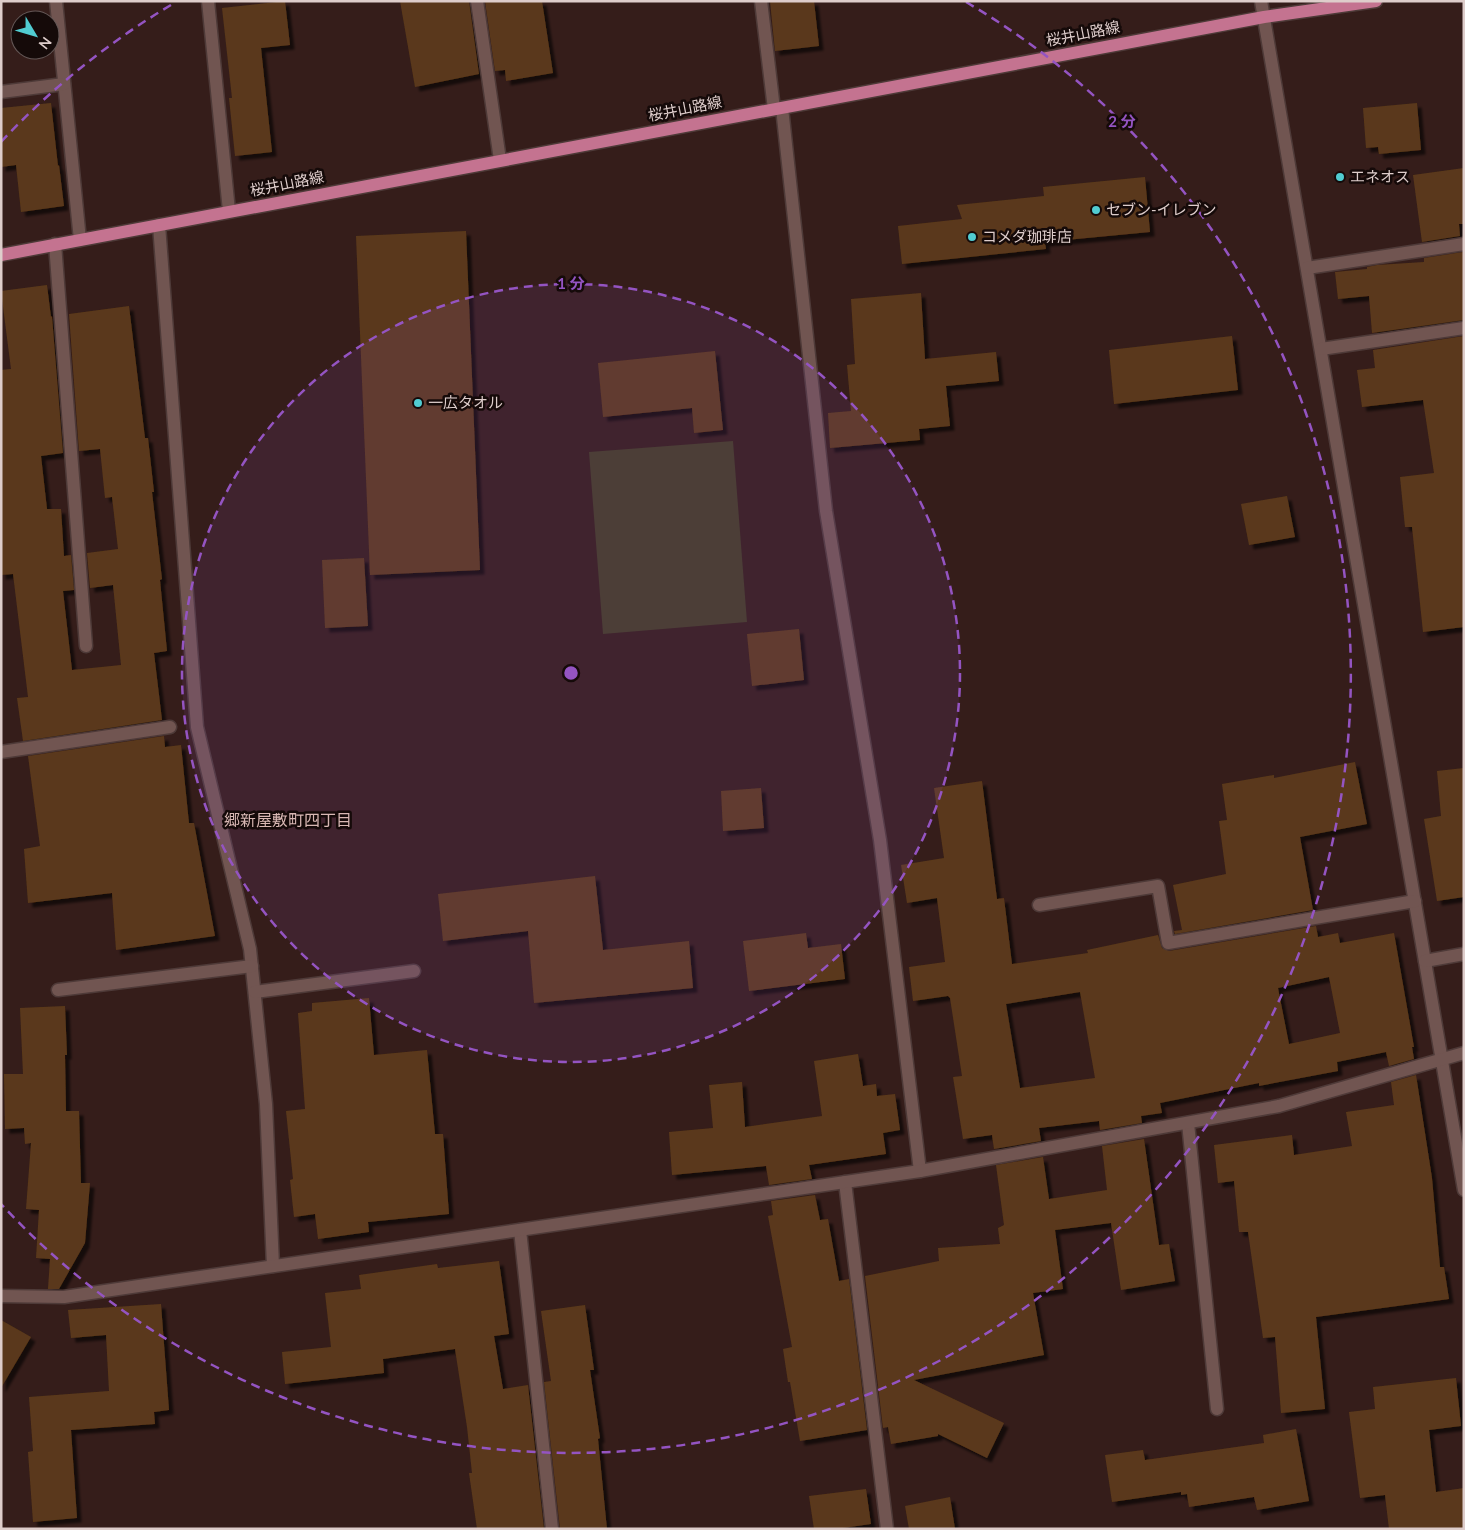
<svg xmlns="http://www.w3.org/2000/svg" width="1465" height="1530" viewBox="0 0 1465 1530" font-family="Lato,'Noto Sans JP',sans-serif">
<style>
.green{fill:#423c24}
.building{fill:#5a391a;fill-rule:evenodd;filter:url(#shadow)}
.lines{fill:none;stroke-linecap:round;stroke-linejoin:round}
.minor-casing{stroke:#4e3a38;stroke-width:15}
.major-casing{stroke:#4e3a38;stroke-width:15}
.minor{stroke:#715551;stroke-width:12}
.major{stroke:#c47390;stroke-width:12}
.ring{fill:none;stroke:#9454c2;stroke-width:2.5;stroke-dasharray:9 6}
.poi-dot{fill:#51ccd1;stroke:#150a09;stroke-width:2}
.labels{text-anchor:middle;stroke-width:5;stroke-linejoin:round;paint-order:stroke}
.street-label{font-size:15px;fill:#decdcb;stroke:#150a09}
.poi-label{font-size:15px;fill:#decdcb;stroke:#150a09;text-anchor:start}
.neighbourhood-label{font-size:16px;fill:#d8b7b3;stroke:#150a09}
.centre{fill:#9454c2;stroke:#150a09;stroke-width:2.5}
.ring-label{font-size:15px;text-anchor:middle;font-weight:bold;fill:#9454c2;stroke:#150a09;stroke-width:5;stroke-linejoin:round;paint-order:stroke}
</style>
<defs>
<filter id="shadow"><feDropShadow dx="4.5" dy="4.5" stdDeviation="1" flood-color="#0009"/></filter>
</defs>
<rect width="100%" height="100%" fill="#351d1a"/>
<path class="green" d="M 733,441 L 747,622 L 603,634 L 589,452 Z"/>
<g class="building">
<path d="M 285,1 L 290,45 L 261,48 L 272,152 L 235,156 L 229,98 L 232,98 L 222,8 Z"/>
<path d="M 400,1 L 469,1 L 479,74 L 415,87 Z"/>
<path d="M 485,1 L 542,1 L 553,73 L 506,81 L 505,70 L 495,71 Z"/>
<path d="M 770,1 L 814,1 L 819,46 L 775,51 Z"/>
<path d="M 51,103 L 58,166 L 59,165 L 64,206 L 21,212 L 16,165 L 1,167 L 1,108 Z"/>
<path d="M 1417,103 L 1421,150 L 1379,154 L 1378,147 L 1366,148 L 1363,108 Z"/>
<path d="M 1464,168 L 1464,224 L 1459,224 L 1460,236 L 1422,242 L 1413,175 Z"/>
<path d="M 1145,177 L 1150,232 L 1045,242 L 1046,249 L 902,264 L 898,226 L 962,219 L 957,205 L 1044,196 L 1043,187 Z"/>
<path d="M 466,231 L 480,570 L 370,575 L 356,236 Z"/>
<path d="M 1463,252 L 1464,320 L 1372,333 L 1369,296 L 1338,299 L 1335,272 L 1367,269 L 1367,267 L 1377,265 L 1424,262 L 1424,258 Z"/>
<path d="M 47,285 L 51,317 L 52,316 L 63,453 L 41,456 L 47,509 L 61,509 L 64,556 L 71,555 L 74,590 L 63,591 L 72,670 L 121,665 L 113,585 L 90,588 L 87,553 L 118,549 L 112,497 L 105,498 L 100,449 L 79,451 L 69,314 L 129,306 L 145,438 L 148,438 L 154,492 L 152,492 L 162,579 L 160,580 L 167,651 L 154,653 L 162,720 L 23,741 L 17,698 L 28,697 L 13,574 L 1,575 L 1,370 L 11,369 L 1,291 Z"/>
<path d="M 921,293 L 925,359 L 996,352 L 999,381 L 946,386 L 950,426 L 919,429 L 920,440 L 830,448 L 828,413 L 851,411 L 847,365 L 855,364 L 851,299 Z"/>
<path d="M 1232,336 L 1238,390 L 1114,404 L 1109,350 Z"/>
<path d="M 1464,336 L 1464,627 L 1423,632 L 1412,527 L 1405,527 L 1400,477 L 1434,473 L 1423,400 L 1362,407 L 1357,370 L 1375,368 L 1373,350 Z"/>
<path d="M 715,351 L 723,430 L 694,433 L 692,408 L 603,417 L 598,363 Z"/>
<path d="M 1287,496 L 1295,537 L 1249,545 L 1241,504 Z"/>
<path d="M 364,558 L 368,626 L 325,628 L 322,560 Z"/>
<path d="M 799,629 L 804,680 L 752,686 L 747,634 Z"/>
<path d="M 164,736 L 165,747 L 181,745 L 189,823 L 194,823 L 215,936 L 116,950 L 112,893 L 28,903 L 24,849 L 40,846 L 28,756 Z"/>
<path d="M 1355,762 L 1367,824 L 1300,837 L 1313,910 L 1175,934 L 1174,931 L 1182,930 L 1173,885 L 1226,874 L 1219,821 L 1227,820 L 1222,784 L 1274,775 L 1274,778 Z"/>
<path d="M 1464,768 L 1464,897 L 1437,901 L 1424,819 L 1441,816 L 1437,771 Z"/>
<path d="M 982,781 L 997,899 L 1004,898 L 1012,964 L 1088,953 L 1087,950 L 1158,935 L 1162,948 L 1169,951 L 1316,926 L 1318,937 L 1338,933 L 1340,943 L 1394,933 L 1414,1047 L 1412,1047 L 1414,1059 L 1389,1066 L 1386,1052 L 1337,1062 L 1338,1071 L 1259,1086 L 1259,1083 L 1160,1103 L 1162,1113 L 1141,1116 L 1142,1123 L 1100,1130 L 1099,1121 L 1039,1128 L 1041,1141 L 994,1149 L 992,1135 L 963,1139 L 953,1077 L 962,1076 L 950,998 L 948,996 L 913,1001 L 909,967 L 945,962 L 937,898 L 907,903 L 901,865 L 944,858 L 934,788 ZM 1329,977 L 1340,1033 L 1289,1044 L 1278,988 ZM 1080,992 L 1095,1078 L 1020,1088 L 1006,1004 Z"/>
<path d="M 761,788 L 764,828 L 723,831 L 721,791 Z"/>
<path d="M 595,876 L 603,950 L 689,941 L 693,988 L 534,1003 L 528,931 L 443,941 L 438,894 Z"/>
<path d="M 806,933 L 808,948 L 841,944 L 845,979 L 749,991 L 743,941 Z"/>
<path d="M 369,998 L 374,1055 L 427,1050 L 435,1134 L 443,1134 L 449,1214 L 368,1222 L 369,1232 L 318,1239 L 315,1214 L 294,1217 L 290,1180 L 293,1179 L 286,1111 L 305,1109 L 298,1013 L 312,1011 L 312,1003 Z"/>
<path d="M 65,1006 L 67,1055 L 65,1055 L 66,1111 L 79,1111 L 81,1183 L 90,1183 L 85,1243 L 59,1289 L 48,1289 L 50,1259 L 36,1258 L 39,1210 L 26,1209 L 31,1143 L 25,1144 L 24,1128 L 5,1129 L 4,1074 L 23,1074 L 20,1008 Z"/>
<path d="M 858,1054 L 863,1086 L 876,1084 L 877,1096 L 895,1094 L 900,1130 L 883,1133 L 886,1154 L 809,1165 L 812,1179 L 769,1185 L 766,1166 L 672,1175 L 669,1132 L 713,1128 L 709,1085 L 742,1082 L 745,1127 L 822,1116 L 814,1061 Z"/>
<path d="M 1416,1075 L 1432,1178 L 1440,1267 L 1444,1267 L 1449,1299 L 1316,1317 L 1325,1409 L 1281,1413 L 1275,1337 L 1263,1338 L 1248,1232 L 1239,1232 L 1234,1181 L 1218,1183 L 1214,1145 L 1292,1135 L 1294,1155 L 1352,1146 L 1346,1112 L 1394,1105 L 1391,1082 Z"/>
<path d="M 1144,1139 L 1159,1245 L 1169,1244 L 1175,1281 L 1121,1290 L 1111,1223 L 1055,1230 L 1063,1289 L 1033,1293 L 1044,1355 L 914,1380 L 1004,1423 L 987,1458 L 938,1434 L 938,1436 L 891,1444 L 888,1427 L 883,1428 L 865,1276 L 939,1261 L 938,1248 L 1000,1244 L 998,1228 L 1004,1225 L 996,1165 L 1043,1157 L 1049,1199 L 1107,1190 L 1102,1146 Z"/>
<path d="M 815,1195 L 820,1220 L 828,1219 L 839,1281 L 849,1279 L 867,1430 L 800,1441 L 790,1382 L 788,1382 L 783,1349 L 792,1347 L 768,1216 L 773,1215 L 771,1201 Z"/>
<path d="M 499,1261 L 509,1334 L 494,1336 L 503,1389 L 528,1385 L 544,1529 L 477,1529 L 469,1473 L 472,1473 L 467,1427 L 455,1349 L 383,1359 L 384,1373 L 285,1384 L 282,1352 L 331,1347 L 325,1293 L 361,1289 L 359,1275 L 437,1264 L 438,1268 Z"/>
<path d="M 161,1304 L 169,1410 L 154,1412 L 155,1424 L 71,1430 L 77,1518 L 33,1522 L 28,1452 L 33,1451 L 29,1397 L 109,1391 L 106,1335 L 71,1338 L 68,1310 Z"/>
<path d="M 585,1305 L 594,1370 L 590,1370 L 600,1438 L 598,1439 L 607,1529 L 560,1529 L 544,1382 L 551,1381 L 541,1311 Z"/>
<path d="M 1,1320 L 31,1337 L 1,1388 Z"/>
<path d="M 1456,1378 L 1461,1426 L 1429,1430 L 1436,1492 L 1464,1488 L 1464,1529 L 1389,1529 L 1385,1495 L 1360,1498 L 1349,1412 L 1375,1409 L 1373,1387 Z"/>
<path d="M 1296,1429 L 1309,1501 L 1257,1510 L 1254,1497 L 1189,1507 L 1187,1494 L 1181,1495 L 1181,1492 L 1112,1502 L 1105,1455 L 1143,1450 L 1145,1460 L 1264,1443 L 1263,1435 Z"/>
<path d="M 866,1489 L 871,1524 L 836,1529 L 814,1529 L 809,1496 Z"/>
<path d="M 950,1497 L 955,1529 L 909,1529 L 905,1506 Z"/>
</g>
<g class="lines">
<g class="minor-casing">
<g id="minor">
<path d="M 56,1 L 80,240"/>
<path d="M 208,1 L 229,211"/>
<path d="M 477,1 L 500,160"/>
<path d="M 761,1 L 774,109"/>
<path d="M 1261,1 L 1464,1190"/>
<path d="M 1,92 L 64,84"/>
<path d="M 782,108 L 826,511 L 880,840 L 920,1171"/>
<path d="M 159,225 L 197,727 L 250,949 L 266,1104 L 273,1266"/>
<path d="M 55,244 L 86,646"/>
<path d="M 1307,268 L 1464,244"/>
<path d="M 1321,349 L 1464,328"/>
<path d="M 1,752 L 170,727"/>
<path d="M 1039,905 L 1158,886 L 1168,943 L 1415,901"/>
<path d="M 1425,961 L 1464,954"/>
<path d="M 58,990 L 252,966"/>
<path d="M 255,992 L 414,971"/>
<path d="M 1188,1123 L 1217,1409"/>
<path d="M 845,1182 L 887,1529"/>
<path d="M 520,1230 L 552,1529"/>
<path d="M 1,1296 L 64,1297 L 920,1171 L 1279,1106 L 1464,1053"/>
</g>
</g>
<g class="major-casing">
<path id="major" d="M 1,255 L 1264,17 L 1376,1"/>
</g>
<use href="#minor" class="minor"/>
<use href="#major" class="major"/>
</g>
<circle cx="571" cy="673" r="389" fill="#9454c2" fill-opacity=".12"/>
<g class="ring">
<circle cx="571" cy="673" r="389"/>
<path d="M1 142A779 779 0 0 1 176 2M966 2A779 779 0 1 1 1 1204"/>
</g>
<g class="poi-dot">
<circle cx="1340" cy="177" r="5"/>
<circle cx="1096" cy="210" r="5"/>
<circle cx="972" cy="237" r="5"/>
<circle cx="418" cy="403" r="5"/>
</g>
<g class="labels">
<g class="street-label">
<text transform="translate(1083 34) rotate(-11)" y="5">桜井山路線</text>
<text transform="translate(685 109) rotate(-11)" y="5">桜井山路線</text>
<text transform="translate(287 184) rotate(-11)" y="5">桜井山路線</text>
</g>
<g class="poi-label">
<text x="1350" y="182">エネオス</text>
<text x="1106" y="215">セブン-イレブン</text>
<text x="982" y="242">コメダ珈琲店</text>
<text x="428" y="408">一広タオル</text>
</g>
<g class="neighbourhood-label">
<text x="288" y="826">郷新屋敷町四丁目</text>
</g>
</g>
<circle cx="571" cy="673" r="8" class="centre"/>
<g class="ring-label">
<text x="1122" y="127">2 分</text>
<text x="571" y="289">1 分</text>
</g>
<rect width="1465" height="1530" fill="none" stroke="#decdcb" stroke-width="5"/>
<g transform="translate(35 35) rotate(128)"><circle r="24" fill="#150a09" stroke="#655857"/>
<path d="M0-4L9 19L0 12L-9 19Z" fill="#51ccd1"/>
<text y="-8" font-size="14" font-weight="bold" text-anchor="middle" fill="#decdcb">N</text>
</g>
</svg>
